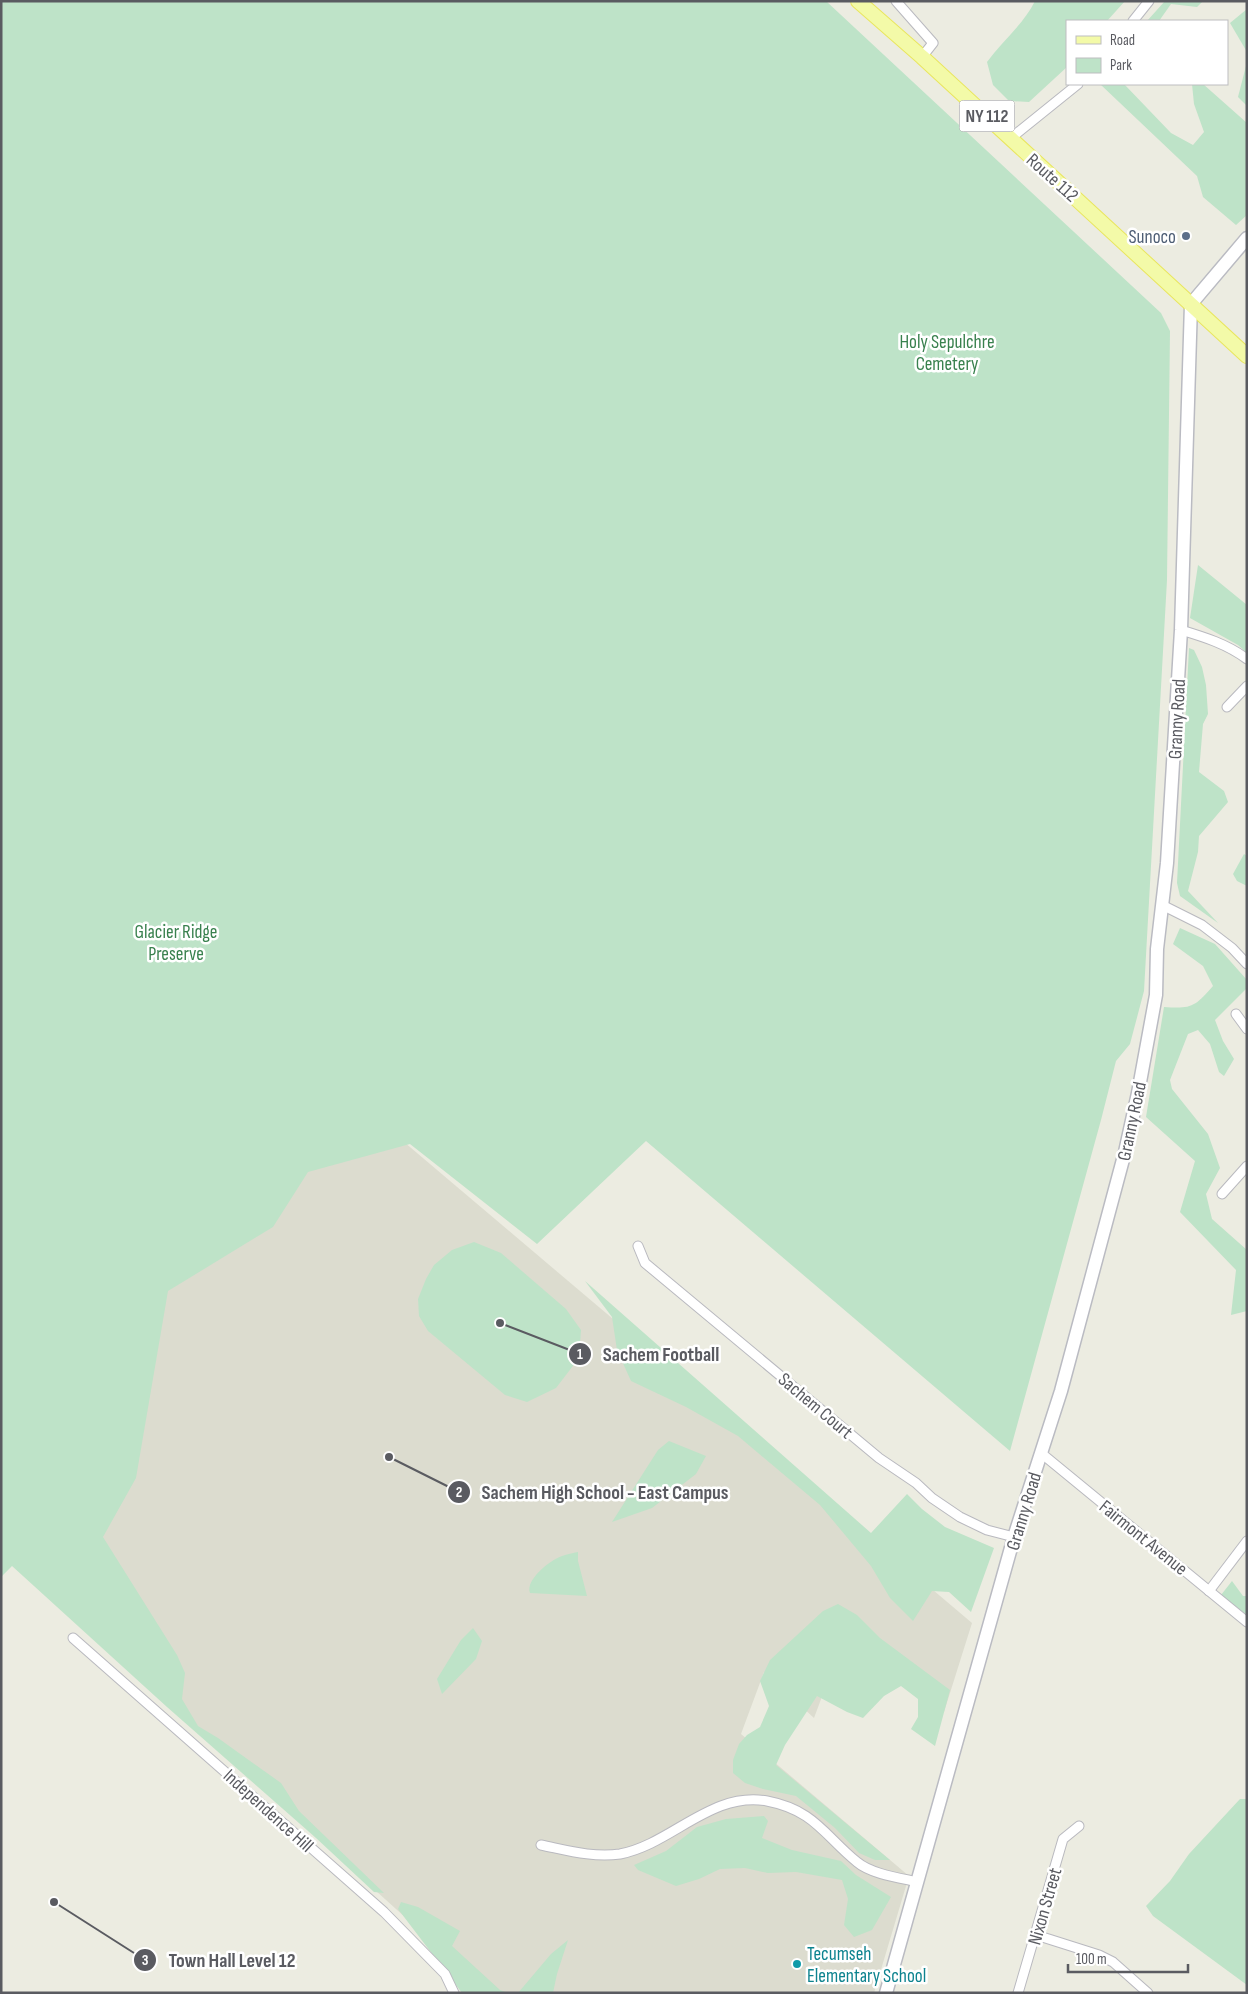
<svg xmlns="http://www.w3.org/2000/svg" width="1248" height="1994" viewBox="0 0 1248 1994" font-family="'Sofia Sans Condensed',sans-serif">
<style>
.education{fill:#dcdccf}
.green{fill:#bee3c8}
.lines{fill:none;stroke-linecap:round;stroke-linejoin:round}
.street-casing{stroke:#b9b9bf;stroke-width:11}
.secondary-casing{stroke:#babbc2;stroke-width:15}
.primary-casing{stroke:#e9e65d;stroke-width:16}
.street{stroke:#fff;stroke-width:9}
.secondary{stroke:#fff;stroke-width:12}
.primary{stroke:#f3faa8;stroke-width:14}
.service-dot{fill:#5c6f8a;stroke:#fff;stroke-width:2}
.culture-dot{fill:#0f9aa8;stroke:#fff;stroke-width:2}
.labels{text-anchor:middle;stroke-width:5;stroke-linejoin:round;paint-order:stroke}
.shield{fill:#fff;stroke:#8c8c90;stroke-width:1}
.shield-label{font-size:18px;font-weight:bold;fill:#5a5b61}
.street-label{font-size:19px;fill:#5a5b61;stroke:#fff}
.service-label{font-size:19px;fill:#4e5e75;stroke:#fff;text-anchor:end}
.park-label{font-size:19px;fill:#39814e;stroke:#fff}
.culture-label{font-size:19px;fill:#0d838f;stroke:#fff;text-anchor:start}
.leader{fill:none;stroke:#5a5b61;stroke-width:2}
.callout-dot{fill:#5a5b61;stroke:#fff;stroke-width:2}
.mark-label{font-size:15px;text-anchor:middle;font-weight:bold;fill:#fff}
.callout-label{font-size:20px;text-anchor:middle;font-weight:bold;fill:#5a5b61;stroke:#fff;stroke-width:5;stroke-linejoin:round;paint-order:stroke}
</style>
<rect width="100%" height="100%" fill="#ecece1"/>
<path class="education" d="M 306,1059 L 972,1623 L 944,1712 L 846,1632 L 814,1718 L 764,1672 L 741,1734 L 909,1876 L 874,1993 L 489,1993 L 1,1552 Z"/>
<g class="green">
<path d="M 1,1 L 826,1 L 1161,313 L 1170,331 L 1167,580 L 1144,991 L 1130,1044 L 1116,1061 L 1101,1120 L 1010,1451 L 646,1141 L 537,1244 L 410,1144 L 308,1172 L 273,1227 L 168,1291 L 136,1478 L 103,1537 L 177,1655 L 185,1673 L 182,1699 L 198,1726 L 218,1738 L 281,1783 L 299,1811 L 384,1893 L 374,1892 L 316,1838 L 167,1707 L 12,1566 L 1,1577 Z"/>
<path d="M 1035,1 L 1125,1 L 1107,21 L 1067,21 L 1067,67 L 1029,102 L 1009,101 L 993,85 L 987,62 C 1002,41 1023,25 1035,1 Z"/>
<path d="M 1165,1 L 1203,1 L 1197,7 L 1171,4 L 1159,21 L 1147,21 Z"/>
<path d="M 1247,9 L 1247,52 L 1230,23 Z"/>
<path d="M 1247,62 L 1247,106 L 1238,97 Z"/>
<path d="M 1100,84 L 1124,84 L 1171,133 L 1193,145 L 1204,132 L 1194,104 L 1192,84 L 1203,84 L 1247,123 L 1247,215 L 1236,225 L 1203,197 L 1197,176 Z"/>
<path d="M 1198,565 L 1247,605 L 1247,653 L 1238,645 L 1190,618 Z"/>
<path d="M 1189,648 L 1194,650 L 1202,667 L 1206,685 L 1208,714 L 1203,724 L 1199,772 L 1224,791 L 1228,802 L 1199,836 L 1198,852 L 1188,891 L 1218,923 L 1180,896 L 1177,883 Z"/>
<path d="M 1244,854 L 1247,856 L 1247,886 L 1237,881 L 1233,874 Z"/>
<path d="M 1180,928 L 1215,944 L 1247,980 L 1247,988 L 1215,1020 L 1223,1041 L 1234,1059 L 1224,1076 L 1219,1072 L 1210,1044 L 1198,1030 L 1188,1034 L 1170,1080 L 1172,1089 L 1208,1134 L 1220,1168 L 1206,1194 L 1212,1219 L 1247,1250 L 1247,1311 L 1231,1315 L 1236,1270 L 1180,1212 L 1195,1161 L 1146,1117 L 1164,1007 C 1191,1009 1195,1007 1213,986 L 1203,966 L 1173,944 Z"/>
<path d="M 474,1242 L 501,1253 L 566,1309 L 581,1330 L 579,1358 L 556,1388 L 527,1402 L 505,1395 L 428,1331 L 419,1316 L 418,1299 L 426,1279 L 434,1265 L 452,1250 Z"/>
<path d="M 585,1281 L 871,1533 L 907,1494 L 922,1509 L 945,1527 L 994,1548 L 971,1612 L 949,1592 L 932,1591 L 913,1621 L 890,1598 L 871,1566 L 820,1505 L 738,1436 L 686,1407 L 631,1381 L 617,1350 L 612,1317 Z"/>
<path d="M 669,1441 L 706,1456 L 696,1474 L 652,1508 L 612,1522 L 658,1450 Z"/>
<path d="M 578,1552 L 578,1561 L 587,1596 L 530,1593 C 525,1580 550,1560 562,1556 C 567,1554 573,1553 578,1552 Z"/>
<path d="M 1232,1581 L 1243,1596 L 1247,1596 L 1247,1615 L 1221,1595 Z"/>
<path d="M 838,1604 L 857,1615 L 880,1638 L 950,1690 L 935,1746 L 911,1729 L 918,1717 L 918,1699 L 901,1686 L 884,1696 L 863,1718 L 847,1712 L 817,1696 L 785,1745 L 776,1765 L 890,1860 L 875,1860 L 859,1853 L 835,1828 L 796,1796 L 763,1789 L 745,1783 L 733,1773 L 733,1760 L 739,1744 L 747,1735 L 760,1727 L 769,1706 L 760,1681 L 770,1660 L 823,1611 Z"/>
<path d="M 473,1628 L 482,1641 L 476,1659 L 442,1694 L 437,1679 L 461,1640 Z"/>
<path d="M 1240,1799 L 1247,1799 L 1247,1985 L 1153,1916 L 1146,1906 L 1170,1881 L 1189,1854 Z"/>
<path d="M 764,1816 L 768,1821 L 762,1838 L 792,1850 L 841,1861 L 856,1875 L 891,1897 L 872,1930 L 854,1937 L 844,1925 L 848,1899 L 842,1880 L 796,1872 L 768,1873 L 745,1868 L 720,1869 L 699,1879 L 676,1886 L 638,1870 L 634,1865 L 666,1851 L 697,1827 L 726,1819 Z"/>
<path d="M 401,1902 L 418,1907 L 460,1931 L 452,1946 L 500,1990 L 508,1993 L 462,1993 L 398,1909 Z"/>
<path d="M 568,1940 L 557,1974 L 553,1993 L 518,1993 L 551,1954 Z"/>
</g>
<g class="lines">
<g class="street-casing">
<g id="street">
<path d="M 896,1 L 933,43 L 922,57"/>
<path d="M 1133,21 L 1149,1"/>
<path d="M 1011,138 L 1078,84"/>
<path d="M 1181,630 C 1204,637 1227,644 1247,659"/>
<path d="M 1227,707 L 1247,686"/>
<path d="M 1162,905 L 1202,925 L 1232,948 L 1247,964"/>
<path d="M 1236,1014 L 1247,1029"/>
<path d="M 1222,1194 L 1247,1166"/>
<path d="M 638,1246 L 645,1263 L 879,1458 L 916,1483 L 932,1498 L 960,1517 L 987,1530 L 1014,1537"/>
<path d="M 1041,1453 L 1247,1622"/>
<path d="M 1209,1591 L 1247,1541"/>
<path d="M 73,1638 L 384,1912 L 445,1974 L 454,1993"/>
<path d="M 541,1845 C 566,1850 593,1858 620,1854 C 672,1844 711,1791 767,1801 C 814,1810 824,1835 857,1862 C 871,1874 900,1878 918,1882"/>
<path d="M 1036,1935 L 1099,1955 L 1113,1962 L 1148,1993"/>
<path d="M 1018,1993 L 1063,1839 L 1079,1826"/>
</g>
</g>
<g class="secondary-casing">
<path id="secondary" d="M 886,1993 L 1014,1537 L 1061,1391 L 1125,1152 L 1138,1093 L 1156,995 L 1157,949 L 1167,863 L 1181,630 L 1191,304 L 1247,238"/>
</g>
<g class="primary-casing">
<path id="primary" d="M 858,1 L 922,57 L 1247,356"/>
</g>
<use href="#street" class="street"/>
<use href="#secondary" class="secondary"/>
<use href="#primary" class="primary"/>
</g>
<circle class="service-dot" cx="1186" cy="236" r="5"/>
<circle class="culture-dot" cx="797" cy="1964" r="5"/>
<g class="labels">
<rect class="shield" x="959.5" y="100.5" width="55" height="31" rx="4"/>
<g class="shield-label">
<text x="987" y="122">NY 112</text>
</g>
<g class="street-label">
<text transform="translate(1053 177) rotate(42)" y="7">Route 112</text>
<text transform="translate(1176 719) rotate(-87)" y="7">Granny Road</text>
<text transform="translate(1131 1121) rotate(-78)" y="7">Granny Road</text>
<text transform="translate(816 1405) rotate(40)" y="7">Sachem Court</text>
<text transform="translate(1023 1511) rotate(-73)" y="7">Granny Road</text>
<text transform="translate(1144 1537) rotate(39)" y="7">Fairmont Avenue</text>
<text transform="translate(269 1810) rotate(42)" y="7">Independence Hill</text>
<text transform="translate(1044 1906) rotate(-74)" y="7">Nixon Street</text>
</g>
<g class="service-label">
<text x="1176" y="243">Sunoco</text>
</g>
<g class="park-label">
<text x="947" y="348">Holy Sepulchre<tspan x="947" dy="22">Cemetery</tspan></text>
<text x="176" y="938">Glacier Ridge<tspan x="176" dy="22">Preserve</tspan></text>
</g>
<g class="culture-label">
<text x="807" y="1960">Tecumseh<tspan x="807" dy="22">Elementary School</tspan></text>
</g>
</g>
<path class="leader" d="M500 1323L580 1354M389 1457L459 1492M54 1902L145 1960"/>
<g class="callout-dot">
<circle cx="500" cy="1323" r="5"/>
<circle cx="389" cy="1457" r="5"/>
<circle cx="54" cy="1902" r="5"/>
<circle cx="580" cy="1354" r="12"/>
<circle cx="459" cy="1492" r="12"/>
<circle cx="145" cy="1960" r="12"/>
</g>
<g class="mark-label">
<text x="580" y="1359">1</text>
<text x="459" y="1497">2</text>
<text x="145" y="1965">3</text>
</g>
<g class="callout-label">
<text x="661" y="1361">Sachem Football</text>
<text x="605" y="1499">Sachem High School - East Campus</text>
<text x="232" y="1967">Town Hall Level 12</text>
</g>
<rect width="1248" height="1994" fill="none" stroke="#5a5b61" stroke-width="5"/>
<rect x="1066" y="20" width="162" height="65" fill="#ffffff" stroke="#bdbdc0"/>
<rect x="1076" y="36" width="25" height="8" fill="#f3faa8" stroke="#bdbdc0"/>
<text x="1110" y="45" font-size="15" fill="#5a5b61">Road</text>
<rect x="1076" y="58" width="25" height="15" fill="#bee3c8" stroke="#bdbdc0"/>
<text x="1110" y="70" font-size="15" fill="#5a5b61">Park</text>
<path d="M1068 1964v8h120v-8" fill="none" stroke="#5a5b61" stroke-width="2.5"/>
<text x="1076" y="1964" font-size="15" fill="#5a5b61" stroke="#ffffff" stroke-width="4" paint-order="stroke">100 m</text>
</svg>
